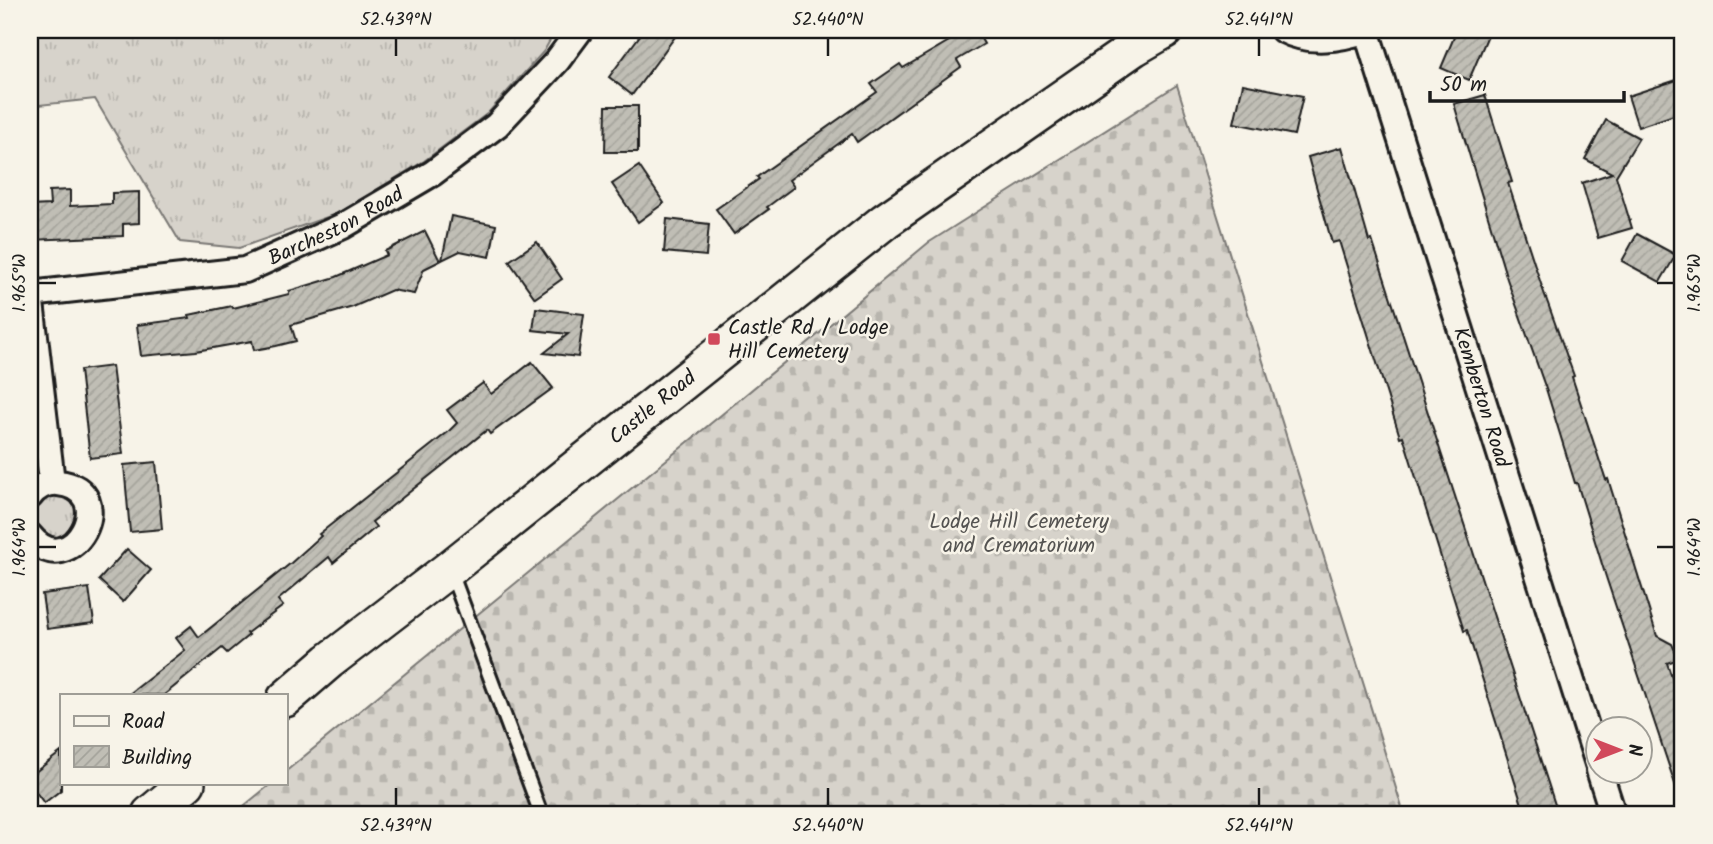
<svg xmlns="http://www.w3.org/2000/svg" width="1713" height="844" viewBox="0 0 1713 844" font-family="Kalam,sans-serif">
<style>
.grass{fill:url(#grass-tufts);stroke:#7a7874;stroke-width:2}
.cemetery{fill:url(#cemetery-stones);stroke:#7a7874;stroke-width:2}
.building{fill:url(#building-hatch);stroke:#1c1c1c;stroke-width:2}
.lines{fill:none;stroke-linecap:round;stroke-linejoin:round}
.lane-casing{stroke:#1c1c1c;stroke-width:18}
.street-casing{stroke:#1c1c1c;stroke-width:30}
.secondary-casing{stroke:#1c1c1c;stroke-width:40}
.lane{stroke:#f7f3e8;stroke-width:12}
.street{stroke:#f7f3e8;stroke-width:24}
.secondary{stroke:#f7f3e8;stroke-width:35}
.ticks{fill:none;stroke:#1c1c1c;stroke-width:2.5}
.poi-dot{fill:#d1495b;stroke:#f7f3e8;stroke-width:2.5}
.labels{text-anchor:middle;stroke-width:5;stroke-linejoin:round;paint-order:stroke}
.street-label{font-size:21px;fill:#1c1c1c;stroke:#f7f3e8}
.poi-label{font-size:21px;fill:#1c1c1c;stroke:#f7f3e8;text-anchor:start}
.park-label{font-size:21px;fill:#545351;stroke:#f7f3e8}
.neatline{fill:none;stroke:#1c1c1c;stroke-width:2.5}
.ticks-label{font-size:18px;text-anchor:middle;fill:#1c1c1c}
</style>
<defs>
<pattern id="grass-tufts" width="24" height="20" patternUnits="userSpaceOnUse" patternTransform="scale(1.75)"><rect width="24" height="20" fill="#d7d3cb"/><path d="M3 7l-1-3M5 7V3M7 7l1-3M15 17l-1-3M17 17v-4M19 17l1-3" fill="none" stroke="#b8b5ae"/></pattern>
<pattern id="cemetery-stones" width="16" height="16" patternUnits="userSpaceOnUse" patternTransform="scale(1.75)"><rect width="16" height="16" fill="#d7d3cb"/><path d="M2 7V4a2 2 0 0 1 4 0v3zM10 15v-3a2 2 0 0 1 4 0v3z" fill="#b8b5ae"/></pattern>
<pattern id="building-hatch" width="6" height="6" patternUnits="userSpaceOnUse" patternTransform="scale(1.75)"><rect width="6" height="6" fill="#c0beb5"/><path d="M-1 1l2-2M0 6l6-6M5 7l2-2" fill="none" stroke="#a4a39b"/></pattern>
</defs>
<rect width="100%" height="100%" fill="#f7f3e8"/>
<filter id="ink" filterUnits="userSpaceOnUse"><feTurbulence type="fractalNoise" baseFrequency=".0143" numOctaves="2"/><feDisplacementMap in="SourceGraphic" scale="14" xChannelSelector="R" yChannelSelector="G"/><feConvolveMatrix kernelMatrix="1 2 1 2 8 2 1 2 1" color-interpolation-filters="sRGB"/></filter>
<g filter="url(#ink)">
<g class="grass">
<path d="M 30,30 L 556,30 L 544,51 L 488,113 L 424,161 L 336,214 L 239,248 L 180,242 L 95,99 L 30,106 Z"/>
<path d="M 53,486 L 86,510 L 62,544 L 32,528 C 29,513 32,505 39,491 Z"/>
</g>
<path class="cemetery" d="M 1177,85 L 1404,814 L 234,814 L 272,783 L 285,783 L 285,772 L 721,415 L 928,243 Z"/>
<g class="building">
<path d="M 644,30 L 680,30 L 632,95 L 609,77 Z"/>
<path d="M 968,30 L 976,30 L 984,44 L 957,60 L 961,67 L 857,142 L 852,134 L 816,160 L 789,180 L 794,187 L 767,207 L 769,209 L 734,234 L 716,209 L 759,179 L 757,177 L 877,92 L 871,84 L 900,64 L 903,68 Z"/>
<path d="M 1457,30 L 1475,30 L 1488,35 L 1469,80 L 1441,68 Z"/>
<path d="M 1683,78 L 1683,112 L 1638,127 L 1628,96 Z"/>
<path d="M 1243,84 L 1303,96 L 1294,135 L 1234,123 Z"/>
<path d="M 1485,95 L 1512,182 L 1508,183 L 1542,287 L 1574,376 L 1572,377 L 1606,480 L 1608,479 L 1657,636 L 1672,644 L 1679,659 L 1667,663 L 1683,711 L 1683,795 L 1679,796 L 1606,577 L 1577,483 L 1575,483 L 1547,392 L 1507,279 L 1454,104 Z"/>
<path d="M 606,106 L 638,106 L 638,152 L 605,152 Z"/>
<path d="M 1606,120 L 1639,138 L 1616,176 L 1632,228 L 1598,238 L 1582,183 L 1612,173 L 1585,159 Z"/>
<path d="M 1342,147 L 1369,241 L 1372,240 L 1558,814 L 1525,814 L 1467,630 L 1464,631 L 1403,436 L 1400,437 L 1339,241 L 1332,243 L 1308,157 Z"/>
<path d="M 639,166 L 664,203 L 638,222 L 612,184 Z"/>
<path d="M 70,190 L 70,206 L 112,204 L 112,193 L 139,192 L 139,223 L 123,224 L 123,236 L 30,240 L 30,206 L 50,205 L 49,191 Z"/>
<path d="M 451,216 L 496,225 L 490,257 L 460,251 L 442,260 Z"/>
<path d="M 667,219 L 709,224 L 706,256 L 664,252 Z"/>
<path d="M 425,231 L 440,261 L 424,269 L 414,294 L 392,290 L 353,307 L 291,325 L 296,341 L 276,346 L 254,350 L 252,341 L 196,351 L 141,356 L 137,325 L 190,318 L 189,315 L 232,306 L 233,308 L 289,294 L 289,291 L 336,277 L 387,255 L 385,251 Z"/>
<path d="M 1637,234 L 1676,255 L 1660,282 L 1622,261 Z"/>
<path d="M 537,242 L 562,279 L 535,298 L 509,261 Z"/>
<path d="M 536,308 L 584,314 L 578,357 L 544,353 L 568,334 L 533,330 Z"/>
<path d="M 532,362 L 553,388 L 490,434 L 487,430 L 372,522 L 376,527 L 333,563 L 329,557 L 278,600 L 283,606 L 247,633 L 249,635 L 227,653 L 222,648 L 164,695 L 128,695 L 185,650 L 176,638 L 191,626 L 199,637 L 291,563 L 321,536 L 319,534 L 448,432 L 457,423 L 447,410 L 483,383 L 491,394 Z"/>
<path d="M 112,366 L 123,454 L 90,458 L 80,370 Z"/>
<path d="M 156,462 L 162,529 L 130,532 L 124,465 Z"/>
<path d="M 127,549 L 151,570 L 123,602 L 99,580 Z"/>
<path d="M 89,588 L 94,623 L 47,629 L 42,594 Z"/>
<path d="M 61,752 L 61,790 L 44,803 L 30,784 L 30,776 Z"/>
</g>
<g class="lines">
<g class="lane-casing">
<path id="lane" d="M 451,572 L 541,814"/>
</g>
<g class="street-casing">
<g id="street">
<path d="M 1283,30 C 1310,44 1339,39 1367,30"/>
<path id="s1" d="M 1366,30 L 1598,764"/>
<path id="s2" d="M 30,294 L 245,270 L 343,226 L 433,173 L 497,125 L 557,61 L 580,30"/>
<path d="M 30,294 L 52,482"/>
<path d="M 30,496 C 37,487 47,482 58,483 C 123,489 71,587 30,536"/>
<path d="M 1599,770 L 1613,814"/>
</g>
</g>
<g class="secondary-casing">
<g id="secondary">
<path id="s3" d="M 285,699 L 329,661 L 449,569 L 885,221 L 1134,48 L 1165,30"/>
<path d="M 150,814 L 187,783"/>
</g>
</g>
<use href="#lane" class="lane"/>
<use href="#street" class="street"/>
<use href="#secondary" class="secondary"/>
</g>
</g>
<path class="ticks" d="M 396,38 L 396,56M 828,38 L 828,56M 1259,38 L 1259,56M 38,283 L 56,283M 1657,283 L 1674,283M 38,547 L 56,547M 1657,547 L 1674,547M 396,788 L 396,806M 828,788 L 828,806M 1259,788 L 1259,806"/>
<rect class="poi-dot" x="707" y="332" width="14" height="14" rx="3.5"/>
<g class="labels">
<g class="street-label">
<text dy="7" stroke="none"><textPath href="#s2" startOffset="317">Barcheston Road</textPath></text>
<text dy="7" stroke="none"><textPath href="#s1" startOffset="385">Kemberton Road</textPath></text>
<text dy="7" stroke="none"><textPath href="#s3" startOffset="469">Castle Road</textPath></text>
</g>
<g class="poi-label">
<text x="728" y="334">Castle Rd / Lodge<tspan x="728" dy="24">Hill Cemetery</tspan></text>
</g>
<g class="park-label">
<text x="1019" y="528">Lodge Hill Cemetery<tspan x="1019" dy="24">and Crematorium</tspan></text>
</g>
</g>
<rect width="1713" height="844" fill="none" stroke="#f7f3e8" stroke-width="77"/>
<rect x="60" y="694" width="228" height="91" fill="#f7f3e8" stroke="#9f9d96" stroke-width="2"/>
<rect x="74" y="716" width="35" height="10" fill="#f7f3e8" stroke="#9f9d96" stroke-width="2"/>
<text x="122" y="728" font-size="21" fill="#1c1c1c">Road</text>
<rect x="74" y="746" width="35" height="21" fill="url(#building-hatch)" stroke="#9f9d96" stroke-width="2"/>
<text x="122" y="764" font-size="21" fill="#1c1c1c">Building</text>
<g transform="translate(1619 750) rotate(90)"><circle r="33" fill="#f7f3e8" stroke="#9f9d96" stroke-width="2"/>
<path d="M0-5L12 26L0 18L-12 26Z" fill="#d1495b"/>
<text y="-10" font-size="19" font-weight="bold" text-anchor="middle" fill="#1c1c1c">N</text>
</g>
<path d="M1430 91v10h194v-10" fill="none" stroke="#1c1c1c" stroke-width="3.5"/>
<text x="1440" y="91" font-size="21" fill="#1c1c1c" stroke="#f7f3e8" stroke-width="5" paint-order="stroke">50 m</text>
<rect x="38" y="38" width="1636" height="768" class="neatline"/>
<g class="ticks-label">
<text x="396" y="25">52.439°N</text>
<text x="828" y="25">52.440°N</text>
<text x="1259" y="25">52.441°N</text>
<text transform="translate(1694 283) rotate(-90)" y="6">1.965°W</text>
<text transform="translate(19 283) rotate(-90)" y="6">1.965°W</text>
<text transform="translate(1694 547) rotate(-90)" y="6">1.964°W</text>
<text transform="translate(19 547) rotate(-90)" y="6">1.964°W</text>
<text x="396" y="831">52.439°N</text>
<text x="828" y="831">52.440°N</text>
<text x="1259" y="831">52.441°N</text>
</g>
</svg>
